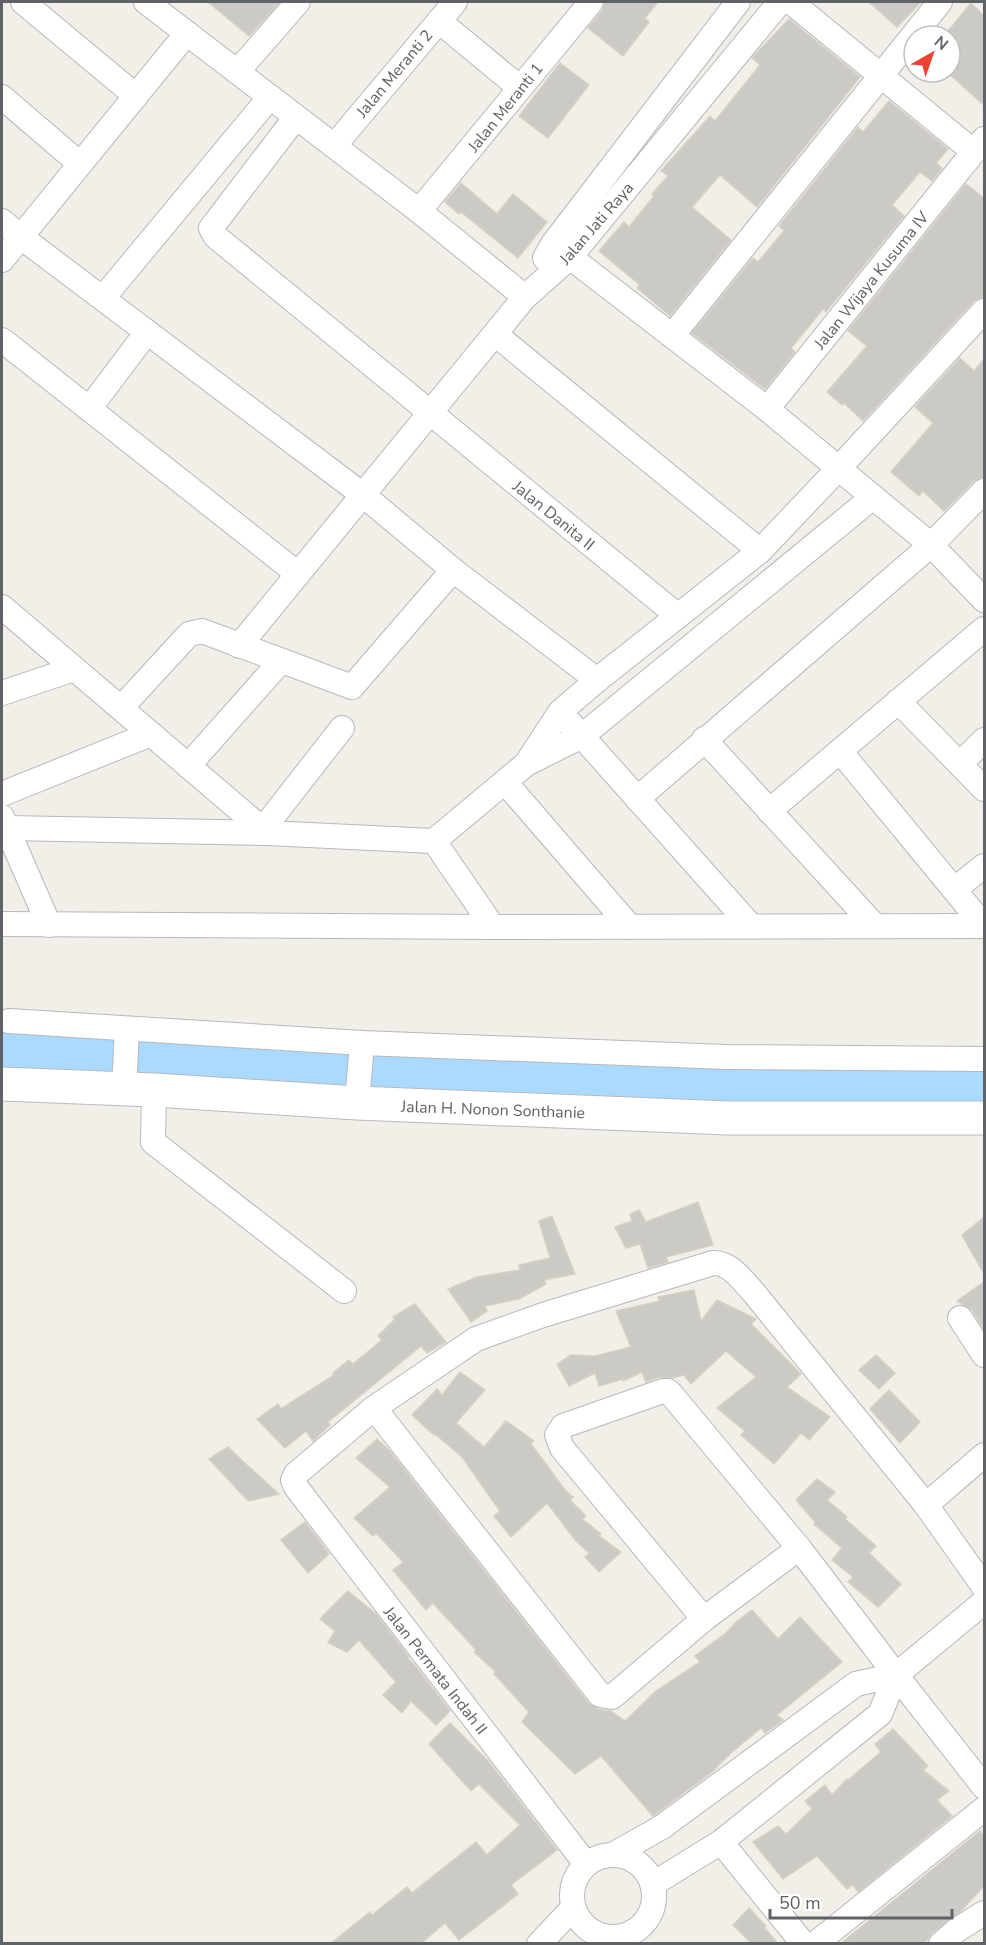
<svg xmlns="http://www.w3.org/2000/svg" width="986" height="1945" viewBox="0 0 986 1945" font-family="'Nunito Sans',sans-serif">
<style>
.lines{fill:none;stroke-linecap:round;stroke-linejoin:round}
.river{stroke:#aadaff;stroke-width:44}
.building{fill:#cccac5;stroke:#d6d1c6;stroke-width:1.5}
.street-casing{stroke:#b5b8bc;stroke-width:26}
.secondary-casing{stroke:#b6babf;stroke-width:35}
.street{stroke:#fff;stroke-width:24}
.secondary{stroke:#fff;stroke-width:33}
.labels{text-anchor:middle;stroke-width:4.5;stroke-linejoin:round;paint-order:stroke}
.street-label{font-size:16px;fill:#5f6368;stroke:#fff}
</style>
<rect width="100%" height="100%" fill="#f1efe8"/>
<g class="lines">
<path class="river" d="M 2,1046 L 739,1090 L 984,1090"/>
</g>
<g class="building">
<path d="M 208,2 L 280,2 L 249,36 Z"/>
<path d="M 605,2 L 658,2 L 645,18 L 649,22 L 623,56 L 588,28 L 602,11 Z"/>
<path d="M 869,2 L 921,2 L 897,27 Z"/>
<path d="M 971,3 L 984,16 L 984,105 L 947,72 L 950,72 L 950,36 L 944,36 Z"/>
<path d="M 789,19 L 860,77 L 757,207 L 720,175 L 692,207 L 731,240 L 670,316 L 637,288 L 640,285 L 599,251 L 624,222 L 629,227 L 654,196 L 652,194 L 668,176 L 661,171 L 710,116 L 715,121 L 760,65 L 752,58 Z"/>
<path d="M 560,63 L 589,85 L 548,138 L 519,116 Z"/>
<path d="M 889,101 L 948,149 L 936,163 L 942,168 L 932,181 L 920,172 L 892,205 L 904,216 L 826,312 L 823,309 L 791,348 L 795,352 L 765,389 L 692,333 L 753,258 L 758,262 L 784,231 L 779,226 L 858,127 L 863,132 Z"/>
<path d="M 461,183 L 497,214 L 513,194 L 547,222 L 518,258 L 461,212 L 459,214 L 445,202 Z"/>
<path d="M 966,184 L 984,198 L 984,297 L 974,301 L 863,421 L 844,403 L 842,405 L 827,392 L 867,346 L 848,331 Z"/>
<path d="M 960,358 L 974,371 L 984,359 L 984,477 L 974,481 L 944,511 L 923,491 L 919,496 L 891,472 L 933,423 L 915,407 Z"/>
<path d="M 698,1202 L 713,1245 L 666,1257 L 668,1262 L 648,1268 L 640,1244 L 626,1248 L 615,1227 L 632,1221 L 630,1214 L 639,1210 L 646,1222 Z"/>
<path d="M 552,1216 L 575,1274 L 544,1280 L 546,1284 L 519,1299 L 485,1306 L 487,1311 L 471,1322 L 448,1289 L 477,1277 L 520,1270 L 519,1265 L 550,1258 L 539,1221 Z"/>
<path d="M 984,1217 L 984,1274 L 962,1235 Z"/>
<path d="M 984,1282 L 984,1330 L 972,1310 L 957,1301 Z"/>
<path d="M 694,1290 L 701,1321 L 717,1300 L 756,1319 L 751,1324 L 801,1374 L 787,1387 L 830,1417 L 809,1440 L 801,1433 L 774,1464 L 741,1435 L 745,1431 L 717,1408 L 756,1377 L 726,1351 L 691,1384 L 684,1375 L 672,1378 L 659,1377 L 646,1382 L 642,1372 L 623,1381 L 623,1379 L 599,1386 L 595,1373 L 569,1386 L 557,1364 L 571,1355 L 595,1356 L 631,1347 L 616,1311 L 660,1301 L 658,1297 Z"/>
<path d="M 415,1304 L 446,1342 L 427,1353 L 421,1346 L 328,1422 L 330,1425 L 313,1441 L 306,1431 L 285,1448 L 257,1419 L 278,1404 L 281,1409 L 334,1375 L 333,1373 L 349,1360 L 353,1364 L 382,1340 L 378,1336 L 395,1319 L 393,1317 Z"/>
<path d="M 876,1355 L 895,1373 L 879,1389 L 859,1370 Z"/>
<path d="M 460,1372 L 485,1390 L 456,1423 L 484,1447 L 506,1421 L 534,1441 L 531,1444 L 565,1490 L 573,1497 L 570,1500 L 586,1516 L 582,1519 L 601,1534 L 599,1536 L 621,1552 L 599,1572 L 585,1557 L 589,1553 L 576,1541 L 547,1503 L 511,1537 L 494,1516 L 500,1511 L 462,1457 L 435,1434 L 434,1435 L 412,1415 L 437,1389 L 442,1395 Z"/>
<path d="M 889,1390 L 920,1422 L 900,1443 L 870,1409 Z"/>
<path d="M 377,1439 L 389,1450 L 589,1704 L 597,1709 L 611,1711 L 625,1721 L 656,1691 L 700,1662 L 695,1656 L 726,1633 L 737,1621 L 752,1610 L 778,1639 L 800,1617 L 842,1662 L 777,1715 L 783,1720 L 765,1733 L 761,1728 L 732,1752 L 712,1772 L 653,1816 L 601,1756 L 575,1774 L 522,1722 L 529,1712 L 494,1674 L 496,1672 L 474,1652 L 476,1650 L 433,1603 L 426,1610 L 393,1570 L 403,1562 L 376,1533 L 373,1536 L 354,1518 L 390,1487 L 356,1458 Z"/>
<path d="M 228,1447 L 247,1465 L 279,1494 L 248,1501 L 209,1459 Z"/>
<path d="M 817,1479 L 835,1492 L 827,1500 L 847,1517 L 845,1519 L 876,1546 L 869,1553 L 901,1584 L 878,1607 L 848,1582 L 853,1577 L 832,1560 L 842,1548 L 814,1524 L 815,1522 L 796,1500 Z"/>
<path d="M 305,1522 L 329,1554 L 308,1573 L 281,1540 Z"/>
<path d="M 348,1591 L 376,1614 L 409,1657 L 408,1659 L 414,1664 L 450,1711 L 436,1725 L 411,1701 L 402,1713 L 383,1695 L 396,1682 L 359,1640 L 347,1652 L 328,1643 L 335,1631 L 320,1619 Z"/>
<path d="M 450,1723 L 489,1762 L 557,1850 L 511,1885 L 518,1894 L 459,1940 L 445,1923 L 420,1944 L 330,1944 L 370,1912 L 372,1915 L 407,1887 L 412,1893 L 476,1842 L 487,1855 L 520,1825 L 479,1784 L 471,1791 L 429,1744 Z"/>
<path d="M 893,1729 L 928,1766 L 923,1770 L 949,1791 L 937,1800 L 952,1816 L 858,1892 L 853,1885 L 847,1889 L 817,1856 L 783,1879 L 753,1842 L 778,1826 L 786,1834 L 812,1809 L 805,1801 L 825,1785 L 832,1795 L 847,1779 L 848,1780 L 881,1752 L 875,1744 Z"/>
<path d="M 980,1831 L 984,1836 L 984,1886 L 960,1912 L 932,1933 L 927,1940 L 923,1944 L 840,1944 Z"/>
<path d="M 749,1908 L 766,1926 L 764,1927 L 778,1944 L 752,1944 L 733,1925 Z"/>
</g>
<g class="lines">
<g class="street-casing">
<g id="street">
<path d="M 23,2 L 136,96"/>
<path d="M 146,2 L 419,211 L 525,297"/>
<path d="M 791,2 L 974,152"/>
<path d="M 439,21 L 520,88"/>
<path d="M 237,72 L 298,2"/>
<path d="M 2,97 L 80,164"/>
<path d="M 296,117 L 215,223 L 211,228 L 215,236 L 678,616"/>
<path d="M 334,146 L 455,2"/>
<path d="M 419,211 L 591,2"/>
<path d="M 2,221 L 21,237 L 363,495 L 453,570 L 597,680"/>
<path d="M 553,244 L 767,409 L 931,545 L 984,600"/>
<path d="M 545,258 L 553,244 L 738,2"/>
<path d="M 2,260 L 187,33"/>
<path d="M 103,298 L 270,97"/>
<path d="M 495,334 L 760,551"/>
<path d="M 672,336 L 940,2"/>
<path d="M 2,340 L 298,574"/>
<path d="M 89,409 L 147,332"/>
<path d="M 767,409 L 984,139"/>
<path d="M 2,607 L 267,833"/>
<path d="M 239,646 L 525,297 L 570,257 L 780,2"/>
<path d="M 2,693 L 74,669"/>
<path d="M 898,701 L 984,789"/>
<path d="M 121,708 L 189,634 L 202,631 L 352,687 L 453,570"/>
<path d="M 571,724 L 751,926"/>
<path d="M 704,739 L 875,926"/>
<path d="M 840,751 L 984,926"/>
<path d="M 526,764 L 560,712 L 597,680 L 760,551 L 838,469 L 984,311"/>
<path d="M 960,764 L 984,740"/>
<path d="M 188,766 L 281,661"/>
<path d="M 505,782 L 630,927"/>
<path d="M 2,794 L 151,734"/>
<path d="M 637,799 L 931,545 L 984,491"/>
<path d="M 769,811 L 984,629"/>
<path d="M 2,817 L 49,925"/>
<path d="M 7,828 L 267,833 L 434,841 L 526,764 L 582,736 L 873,497"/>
<path d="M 263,829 L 342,728"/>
<path d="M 434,841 L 493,927"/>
<path d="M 955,889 L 984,866"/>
<path d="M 2,924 L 493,927 L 984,926"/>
<path d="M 9,1021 L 362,1043 L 726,1057 L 984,1059"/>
<path d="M 124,1089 L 127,1030"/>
<path d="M 154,1090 L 153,1142 L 344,1291"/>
<path d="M 357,1103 L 362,1043"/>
<path d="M 960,1318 L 984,1355"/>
<path d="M 374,1408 L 600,1695 L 612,1697 L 704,1619 L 799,1548"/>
<path d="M 926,1505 L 984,1455"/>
<path d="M 704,1619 L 562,1448 L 557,1435 L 563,1426 L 663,1391 L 668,1391 L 671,1394 L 799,1548 L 896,1675 L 984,1787"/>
<path d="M 721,1842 L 802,1942 L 806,1944"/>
<path d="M 616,1853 L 662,1827 L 856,1684 L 896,1675 L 984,1602"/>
<circle cx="613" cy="1896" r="41"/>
<path d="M 586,1864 L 296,1487 L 293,1480 L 296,1474 L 374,1408 L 476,1339 L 543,1315 L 713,1263 C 730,1262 743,1281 754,1293 L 926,1505 L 984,1587"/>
<path d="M 653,1884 L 721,1842 L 880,1714 L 896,1675"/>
<path d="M 539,1944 L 573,1908"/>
<path d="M 815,1944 L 984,1809"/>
<path d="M 941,1944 L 957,1930 L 984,1913"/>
</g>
</g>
<g class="secondary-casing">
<path id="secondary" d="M 2,1084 L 154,1090 L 357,1103 L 728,1118 L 984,1118"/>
</g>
<use href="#street" class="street"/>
<use href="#secondary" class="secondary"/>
</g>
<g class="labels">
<g class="street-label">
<text transform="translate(394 73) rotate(-50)" y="6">Jalan Meranti 2</text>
<text transform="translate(505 107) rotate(-51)" y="6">Jalan Meranti 1</text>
<text transform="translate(596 223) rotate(-49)" y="6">Jalan Jati Raya</text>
<text transform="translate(871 280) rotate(-51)" y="6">Jalan Wijaya Kusuma IV</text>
<text transform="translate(554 515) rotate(39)" y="6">Jalan Danita II</text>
<text transform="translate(493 1109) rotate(2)" y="6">Jalan H. Nonon Sonthanie</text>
<text transform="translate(436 1670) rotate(52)" y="6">Jalan Permata Indah II</text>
</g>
</g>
<rect width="986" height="1945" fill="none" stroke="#5f6368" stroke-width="6"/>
<g transform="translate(932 54) rotate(40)"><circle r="28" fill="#ffffff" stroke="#bfc1c3" stroke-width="1.5"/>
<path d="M0-4.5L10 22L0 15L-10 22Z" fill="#ea4335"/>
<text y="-9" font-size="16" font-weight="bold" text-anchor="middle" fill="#5f6368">N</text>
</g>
<path d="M770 1909v9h182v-9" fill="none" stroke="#5f6368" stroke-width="3"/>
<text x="779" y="1909" font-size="18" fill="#5f6368" stroke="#ffffff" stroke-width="4.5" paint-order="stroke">50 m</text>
</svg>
